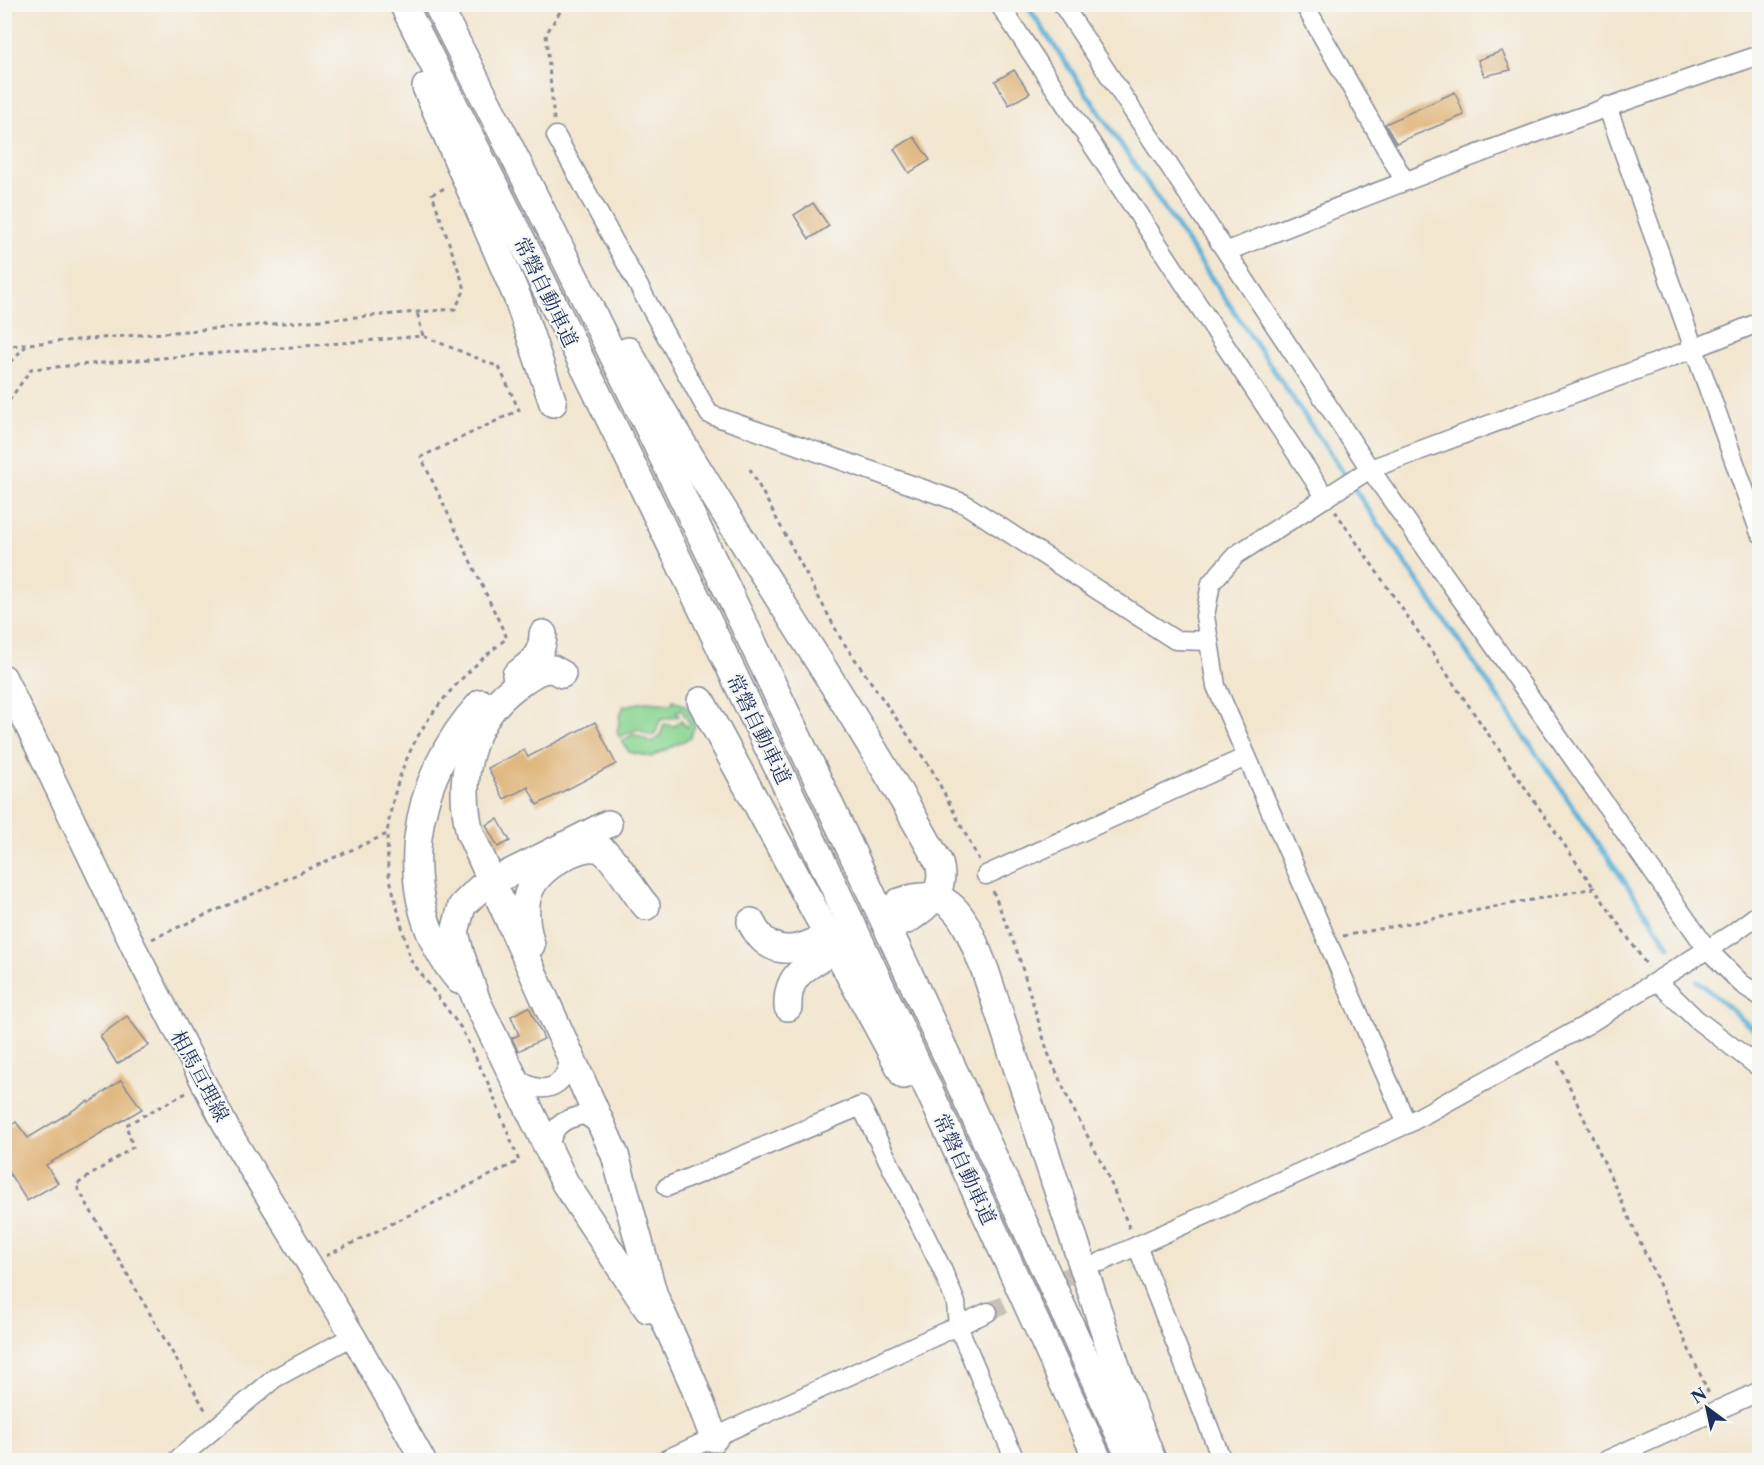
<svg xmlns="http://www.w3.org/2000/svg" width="1764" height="1465" viewBox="0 0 1764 1465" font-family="'Libre Caslon Text','Noto Serif JP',serif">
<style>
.green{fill:#8ad591;stroke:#528278;stroke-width:1.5}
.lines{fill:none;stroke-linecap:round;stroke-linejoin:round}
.stream{stroke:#5cb0d8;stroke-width:5}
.building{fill:#deb072}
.minor-tunnel{stroke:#c7c1b8;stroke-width:18;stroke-dasharray:18 9;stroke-linecap:butt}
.minor-casing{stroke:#868a96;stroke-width:21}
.major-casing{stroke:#868a96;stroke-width:27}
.highway-casing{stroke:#868a96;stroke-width:30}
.path{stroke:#868a96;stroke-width:3;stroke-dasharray:4.5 4.5;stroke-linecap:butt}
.minor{stroke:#fff;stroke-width:18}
.major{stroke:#fff;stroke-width:24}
.highway{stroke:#fff;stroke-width:27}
.labels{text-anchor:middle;stroke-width:4.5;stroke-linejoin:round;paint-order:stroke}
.street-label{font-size:20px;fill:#1b2f5e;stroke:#f6f6f2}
</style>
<rect width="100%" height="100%" fill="#f6f6f2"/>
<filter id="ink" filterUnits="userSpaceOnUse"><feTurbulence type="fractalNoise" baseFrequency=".0167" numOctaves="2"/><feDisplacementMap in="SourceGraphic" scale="12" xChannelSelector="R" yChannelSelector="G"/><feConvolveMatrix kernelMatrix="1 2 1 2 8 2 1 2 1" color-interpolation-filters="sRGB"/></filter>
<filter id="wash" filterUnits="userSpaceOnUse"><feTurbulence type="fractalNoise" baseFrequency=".008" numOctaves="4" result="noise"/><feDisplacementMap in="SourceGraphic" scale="24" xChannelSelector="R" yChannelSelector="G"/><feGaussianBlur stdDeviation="1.35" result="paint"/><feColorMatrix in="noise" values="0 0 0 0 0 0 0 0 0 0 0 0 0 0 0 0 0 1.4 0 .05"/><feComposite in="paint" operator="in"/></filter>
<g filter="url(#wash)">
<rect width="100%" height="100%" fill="#f2e6cf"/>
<path class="green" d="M 673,700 L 687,707 L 695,725 L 690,738 L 651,757 L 629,752 L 622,741 L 634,734 L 652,742 L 660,737 L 664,724 L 675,726 L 681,720 L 686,727 L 690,724 L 681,709 L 676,712 L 679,716 L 660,720 L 655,734 L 652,736 L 637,729 L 619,737 L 617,732 L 620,719 L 619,717 L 624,706 L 646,702 L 672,704 Z"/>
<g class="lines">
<g class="stream">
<path d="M 1026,4 L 1344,474 L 1669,946"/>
<path d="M 1698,981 L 1760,1035"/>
</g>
</g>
<g id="blocks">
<g class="building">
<path d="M 1502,51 L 1511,70 L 1484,76 L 1478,60 Z"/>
<path d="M 1014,70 L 1030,93 L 1009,105 L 995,81 Z"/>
<path d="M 1455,92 L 1464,115 L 1396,143 L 1385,124 Z"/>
<path d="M 914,137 L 930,160 L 909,173 L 894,149 Z"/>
<path d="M 813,203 L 829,226 L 809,239 L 794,215 Z"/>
<path d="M 595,722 L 616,764 L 537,805 L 528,787 L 504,799 L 488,768 L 524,750 L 528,757 Z"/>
<path d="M 498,819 L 510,841 L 498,847 L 486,825 Z"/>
<path d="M 529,1007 L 544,1039 L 518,1051 L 512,1038 L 519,1035 L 511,1016 Z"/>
<path d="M 127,1016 L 149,1045 L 117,1064 L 100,1036 Z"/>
<path d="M 121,1080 L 142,1109 L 46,1165 L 58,1183 L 27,1201 L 4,1165 L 4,1131 L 16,1122 L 28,1138 L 88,1101 L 89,1103 Z"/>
</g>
</g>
</g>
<g filter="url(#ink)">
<use href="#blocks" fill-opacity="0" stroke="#868a96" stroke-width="1.5"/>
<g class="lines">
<path class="minor-tunnel" d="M 988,1312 L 1094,1265"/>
<g class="minor-casing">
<g id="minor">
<path d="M 999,4 L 1326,498"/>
<path d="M 1062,4 L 1370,469 L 1707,949 L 1742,984 L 1760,996"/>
<path d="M 1304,4 L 1404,180"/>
<path d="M 1607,106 L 1760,533"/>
<path d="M 556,136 L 709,414 L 963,503 L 1175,640 L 1209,641"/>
<path d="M 1228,251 C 1403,180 1580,115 1760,55"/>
<path d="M 986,875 L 1246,757"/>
<path d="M 1657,981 L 1696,1019 L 1760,1068"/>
<path d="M 515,1077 C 543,1098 567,1089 570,1053"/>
<path d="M 1407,1124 L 1216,686 L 1205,616 L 1211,583 L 1236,555 L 1370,469 L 1693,349 L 1760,322"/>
<path d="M 549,1150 C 552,1127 561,1119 584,1115 L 603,1127"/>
<path d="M 667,1187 L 861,1106 L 942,1269 L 956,1303 L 958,1326 L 1015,1460"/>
<path d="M 1137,1246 L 1222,1460"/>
<path d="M 1101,1262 L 1407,1124 L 1588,1024 L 1732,934 L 1760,913"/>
<path d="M 177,1460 L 275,1378 L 353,1336"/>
<path d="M 665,1460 L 988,1312"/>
<path d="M 1607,1460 L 1760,1391"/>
</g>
</g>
<g class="major-casing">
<path id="major" d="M 4,677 L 134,948 L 230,1134 L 353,1336 L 423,1460"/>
</g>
<g class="highway-casing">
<g id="highway">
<path d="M 403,4 C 647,484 877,970 1098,1460"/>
<path d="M 437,4 C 682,483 911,970 1131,1460"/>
<path d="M 426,87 L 518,299 L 553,403"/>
<path d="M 628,351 C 726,525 843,688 939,863 C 947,890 929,906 907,920"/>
<path d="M 562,674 L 553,669 C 538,668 529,677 516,686 C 469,721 457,778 470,833 L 615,1155 L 654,1296 L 693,1383 L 714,1438"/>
<path d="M 516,675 C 531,664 543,655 543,634"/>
<path d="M 701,701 L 904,1075"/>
<path d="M 608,824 L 480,888 L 462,906 L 455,932 L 460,953 L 477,1002 L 565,1183 L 648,1309"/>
<path d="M 899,902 C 957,881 967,927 985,970 L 1119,1375 L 1152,1460"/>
<path d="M 751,922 C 765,951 786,955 815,942"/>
<path d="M 531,945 C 518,899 527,876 569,854 C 578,850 589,845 600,849 C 614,855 633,892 646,906"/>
<path d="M 459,980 C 390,898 411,777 481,703"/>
<path d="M 788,1007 C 787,981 798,971 821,958"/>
</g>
</g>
<g class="path">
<path d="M 554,120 L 546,34 L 565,4"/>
<path d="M 4,347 L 26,344"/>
<path d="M 4,368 L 28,344 L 455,309 L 465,289 L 432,194 L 447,187"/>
<path d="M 4,408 L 31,369 L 423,336 L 417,312"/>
<path d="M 750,469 L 841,639 L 932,770 L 979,860"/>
<path d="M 1335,511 L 1594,888"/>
<path d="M 993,891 L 1018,954 L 1048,1053 L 1071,1105 L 1105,1169 L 1131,1232"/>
<path d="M 1343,936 L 1594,888 L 1648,967"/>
<path d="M 152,939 L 387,834 C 398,746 439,693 507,638 L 421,457 L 519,410 L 499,367 L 423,336"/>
<path d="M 1558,1061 L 1710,1396"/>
<path d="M 186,1093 L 126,1125 L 133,1147 L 76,1185 L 207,1413"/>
<path d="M 326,1256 L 519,1161 L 488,1083 L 461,1028 L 410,959 L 388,871 L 387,834"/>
</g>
<use href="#minor" class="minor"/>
<use href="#major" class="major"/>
<use href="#highway" class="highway"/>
</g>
</g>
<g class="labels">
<g class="street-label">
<text transform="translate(546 292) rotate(64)" y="7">常磐自動車道</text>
<text transform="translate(759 729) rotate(64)" y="7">常磐自動車道</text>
<text transform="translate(200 1076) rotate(62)" y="7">相馬亘理線</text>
<text transform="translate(965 1169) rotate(65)" y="7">常磐自動車道</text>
</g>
</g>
<rect width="1764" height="1465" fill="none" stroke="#f6f6f2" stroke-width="24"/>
<g transform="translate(1707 1408) rotate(327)" stroke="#f6f6f2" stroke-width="4.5" paint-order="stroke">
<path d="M0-4.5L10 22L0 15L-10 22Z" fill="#1b2f5e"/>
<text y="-9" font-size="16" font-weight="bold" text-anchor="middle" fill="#1b2f5e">N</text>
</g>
</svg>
